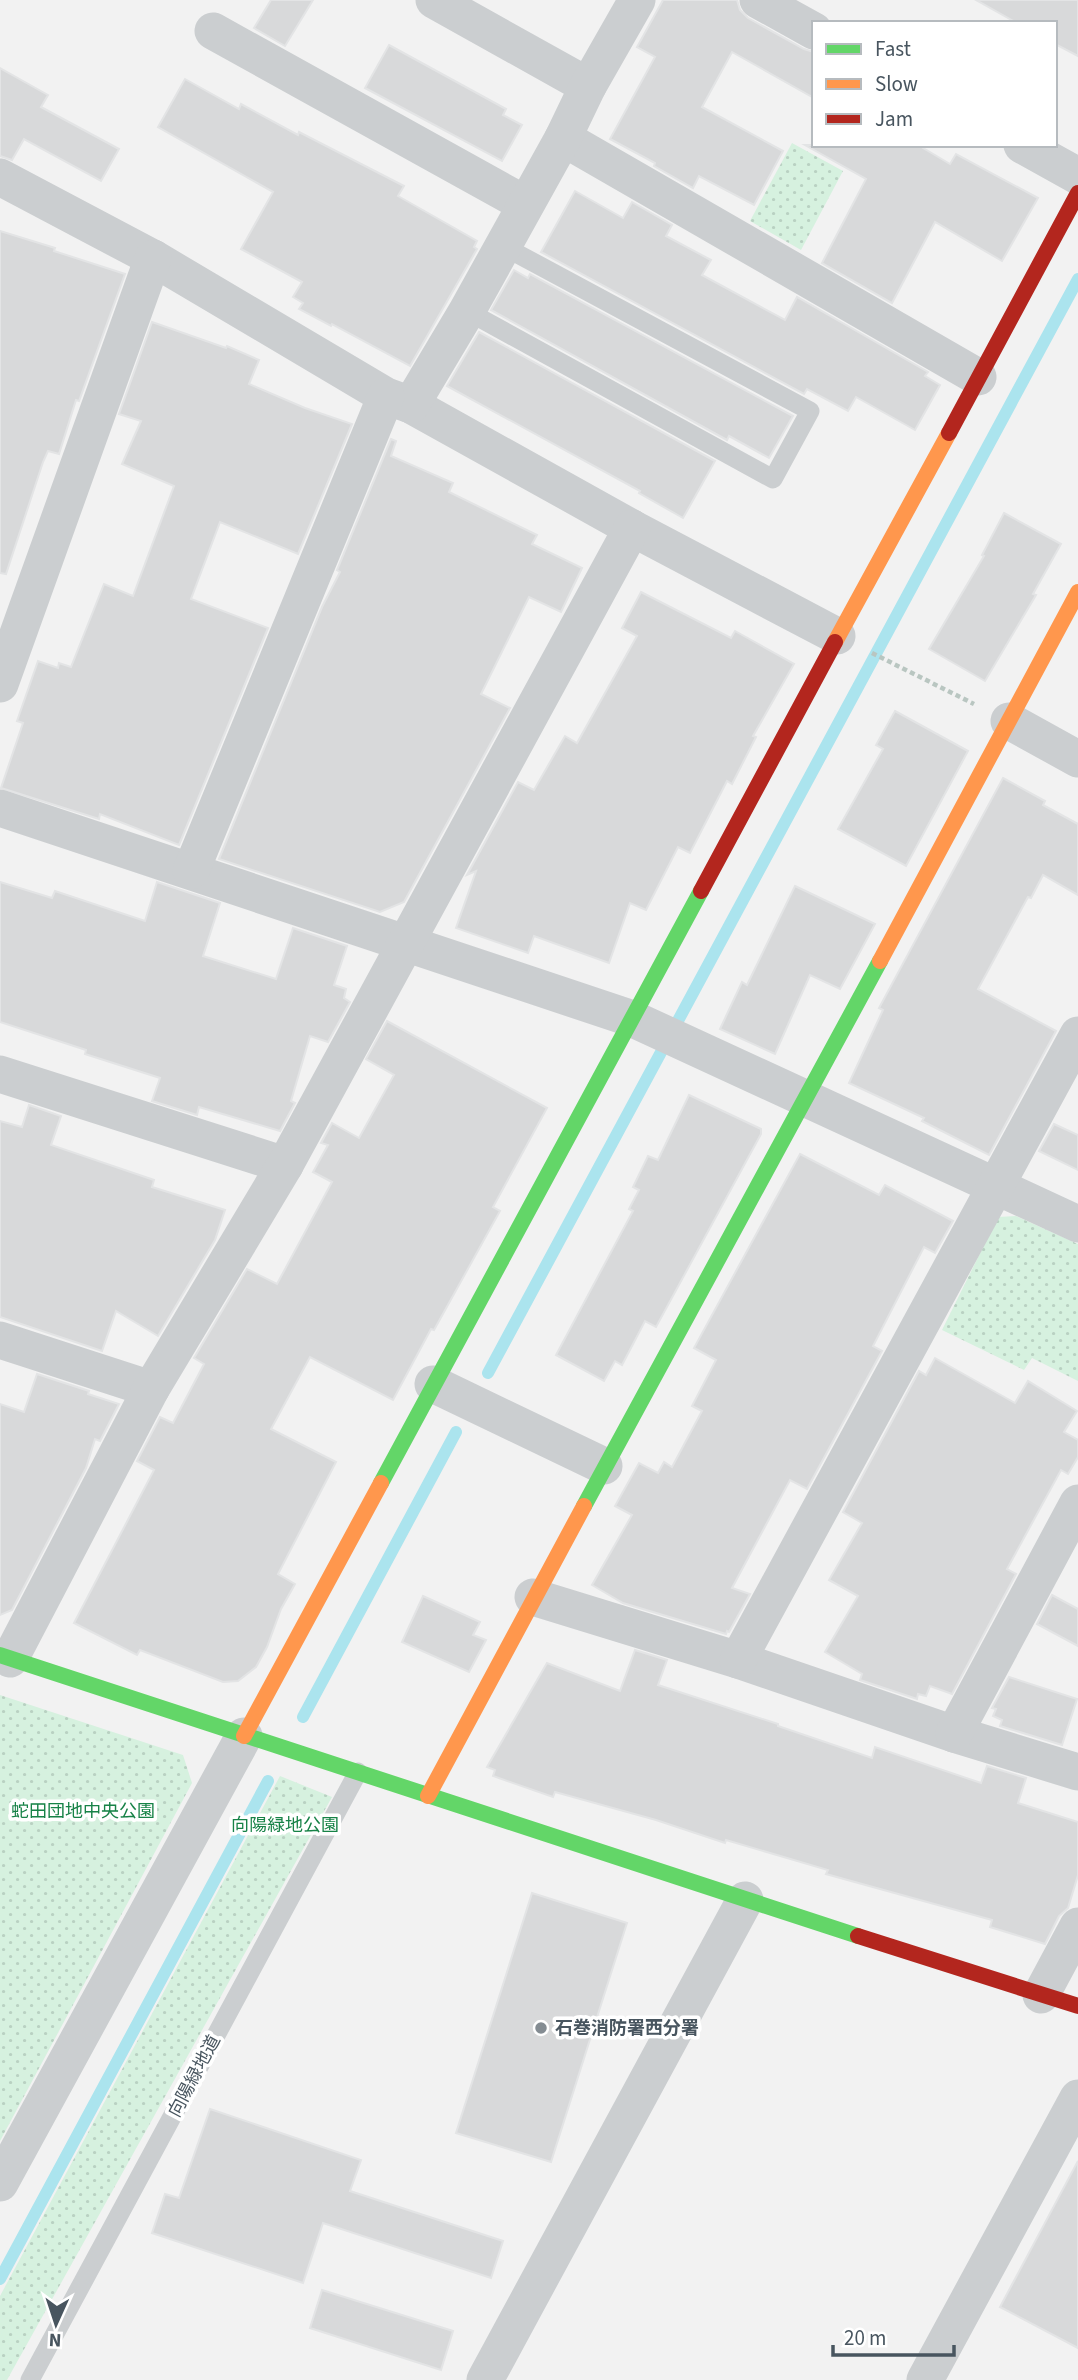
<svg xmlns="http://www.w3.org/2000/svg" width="1078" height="2380" viewBox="0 0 1078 2380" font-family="'Source Sans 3','Noto Sans JP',sans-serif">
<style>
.park{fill:url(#park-dots)}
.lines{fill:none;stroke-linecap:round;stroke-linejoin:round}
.stream{stroke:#abe4ee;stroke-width:12}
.building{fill:#d8d9da;stroke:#e3e4e5;stroke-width:2}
.path{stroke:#b9c6c1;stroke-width:4.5;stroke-dasharray:5 3.5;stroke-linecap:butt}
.lane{stroke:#cbced0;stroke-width:19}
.street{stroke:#cbced0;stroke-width:37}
.fast{stroke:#63d668;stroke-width:16}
.slow{stroke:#ff974d;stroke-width:16}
.jam{stroke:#b3261e;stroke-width:16}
.poi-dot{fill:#848c92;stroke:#fff;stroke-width:2.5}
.labels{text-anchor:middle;stroke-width:7;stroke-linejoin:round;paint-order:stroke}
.park-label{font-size:18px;fill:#178247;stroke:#fff}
.poi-label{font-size:18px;font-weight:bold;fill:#48555f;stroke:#fff;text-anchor:start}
.street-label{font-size:18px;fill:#48555f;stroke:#fff}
</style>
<defs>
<pattern id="park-dots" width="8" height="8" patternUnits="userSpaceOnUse" patternTransform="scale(1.75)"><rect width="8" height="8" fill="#d6f1df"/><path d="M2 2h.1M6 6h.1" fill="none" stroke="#b9d1c2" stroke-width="1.8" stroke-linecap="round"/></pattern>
</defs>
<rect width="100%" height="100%" fill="#f2f2f2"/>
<g class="park">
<path d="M 792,143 L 843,171 L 801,250 L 750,221 Z"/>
<path d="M 1016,1216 L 1078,1244 L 1078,1381 L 1032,1358 L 1024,1370 L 942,1330 L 998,1217 Z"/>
<path d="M 0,1695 L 183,1755 L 192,1783 L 0,2141 Z"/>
<path d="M 280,1776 L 332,1797 L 7,2380 L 0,2380 L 0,2296 Z"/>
</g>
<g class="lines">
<g class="stream">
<path d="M 488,1373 L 1078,279"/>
<path d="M 303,1717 L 456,1432"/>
<path d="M 0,2279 L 268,1781"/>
</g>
</g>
<g class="building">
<path d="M 271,0 L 313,0 L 285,46 L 254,28 Z"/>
<path d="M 663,0 L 737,0 L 740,10 L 748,18 L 804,49 L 814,52 L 814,98 L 732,52 L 702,107 L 783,151 L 754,205 L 699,176 L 693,188 L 654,166 L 655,163 L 610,139 L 655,57 L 637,47 Z"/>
<path d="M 976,0 L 1078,0 L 1078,56 L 1055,44 L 1055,23 L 1017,23 Z"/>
<path d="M 389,45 L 506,109 L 503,115 L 522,125 L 502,161 L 365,88 Z"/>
<path d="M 0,68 L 48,95 L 41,107 L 119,149 L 101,181 L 24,139 L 12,160 L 0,156 Z"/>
<path d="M 185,79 L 239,109 L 241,104 L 298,135 L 299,132 L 404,186 L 398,196 L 477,241 L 474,247 L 477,249 L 410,366 L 332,324 L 331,326 L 299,309 L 303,303 L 293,297 L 302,282 L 241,249 L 273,192 L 158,127 Z"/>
<path d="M 805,145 L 918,145 L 950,164 L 956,154 L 1038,198 L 1002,261 L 935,222 L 892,303 L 822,263 L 866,179 Z"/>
<path d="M 575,191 L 623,218 L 632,202 L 672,225 L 666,236 L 711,260 L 702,275 L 785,320 L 797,297 L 928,372 L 925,376 L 940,385 L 915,430 L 856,397 L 848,411 L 807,389 L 804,394 L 541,252 Z"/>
<path d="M 0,231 L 55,248 L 54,251 L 125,274 L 79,401 L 76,400 L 59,454 L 48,451 L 43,462 L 6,574 L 0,573 Z"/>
<path d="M 514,270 L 528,278 L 530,274 L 793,416 L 769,458 L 729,436 L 727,440 L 491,310 Z"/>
<path d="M 152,322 L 226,348 L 227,346 L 259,360 L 249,384 L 305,408 L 352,424 L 298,554 L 220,522 L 191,599 L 268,628 L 179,845 L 100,814 L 99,819 L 1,788 L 23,723 L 17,721 L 38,661 L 58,668 L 59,663 L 71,667 L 104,584 L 133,596 L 174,486 L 122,464 L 141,421 L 119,414 Z"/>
<path d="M 479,332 L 715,461 L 683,518 L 639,493 L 640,491 L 447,386 Z"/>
<path d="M 391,439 L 396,441 L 391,456 L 453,483 L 449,492 L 537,535 L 532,544 L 582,568 L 561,612 L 529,597 L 481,694 L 510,708 L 404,902 L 380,912 L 219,859 L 322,607 L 340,572 L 337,570 Z"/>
<path d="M 1004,513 L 1061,544 L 1033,594 L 1036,595 L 985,681 L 929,649 L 984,556 L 982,555 Z"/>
<path d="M 641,592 L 731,638 L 735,631 L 794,664 L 753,736 L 756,737 L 732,784 L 727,781 L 690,853 L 678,847 L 646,910 L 630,903 L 609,963 L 534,936 L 528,953 L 456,928 L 476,871 L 467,875 L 518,782 L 534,790 L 565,736 L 577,743 L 637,636 L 622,628 Z"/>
<path d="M 895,711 L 968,751 L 906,866 L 838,829 L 883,749 L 876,745 Z"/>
<path d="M 1003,778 L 1045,801 L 1043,805 L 1078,824 L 1078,895 L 1043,875 L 1031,898 L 1028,897 L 978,989 L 1056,1031 L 989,1155 L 922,1121 L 924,1118 L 849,1083 L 883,1010 L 879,1008 Z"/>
<path d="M 0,882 L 52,898 L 55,891 L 145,921 L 157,882 L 220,903 L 203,956 L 276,979 L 293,928 L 347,946 L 334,985 L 346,989 L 344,998 L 350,1002 L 328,1042 L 310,1036 L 291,1101 L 295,1103 L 280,1131 L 199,1107 L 197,1115 L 152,1101 L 160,1078 L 85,1054 L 86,1050 L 0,1022 Z"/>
<path d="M 795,886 L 875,924 L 840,989 L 810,975 L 775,1054 L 720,1029 L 742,982 L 747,985 Z"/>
<path d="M 387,1021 L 547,1108 L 493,1207 L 500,1211 L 434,1330 L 431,1329 L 393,1400 L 310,1357 L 271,1429 L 336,1462 L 278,1574 L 295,1584 L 281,1609 L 267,1647 L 256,1667 L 238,1681 L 223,1682 L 140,1650 L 137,1655 L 74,1623 L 154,1470 L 137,1461 L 160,1417 L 173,1423 L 204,1364 L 194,1358 L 247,1269 L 277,1284 L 332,1182 L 313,1172 L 328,1145 L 321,1143 L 332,1123 L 359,1138 L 394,1075 L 366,1059 Z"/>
<path d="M 689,1095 L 761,1129 L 761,1134 L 656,1327 L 645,1321 L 622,1365 L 615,1361 L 604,1381 L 556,1355 L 633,1211 L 629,1209 L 639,1190 L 633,1187 L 648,1156 L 658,1160 Z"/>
<path d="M 29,1105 L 61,1116 L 51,1145 L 154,1180 L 152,1187 L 225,1210 L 215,1240 L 158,1336 L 116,1311 L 102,1351 L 0,1317 L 0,1121 L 22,1127 Z"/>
<path d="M 1054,1124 L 1078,1135 L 1078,1170 L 1039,1151 Z"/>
<path d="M 800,1154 L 879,1195 L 885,1185 L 953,1221 L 935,1253 L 924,1247 L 873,1346 L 882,1351 L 807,1489 L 790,1480 L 732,1588 L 750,1594 L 729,1632 L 727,1631 L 726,1634 L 623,1603 L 592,1585 L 632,1515 L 615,1506 L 639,1463 L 658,1473 L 664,1462 L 672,1467 L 702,1411 L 692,1406 L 716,1360 L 694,1348 Z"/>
<path d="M 935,1358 L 1015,1403 L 1028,1381 L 1077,1411 L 1064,1432 L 1078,1440 L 1078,1457 L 1068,1474 L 1061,1470 L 1007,1569 L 1016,1574 L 952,1694 L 930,1686 L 926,1696 L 918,1694 L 917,1699 L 860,1680 L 862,1674 L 825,1652 L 858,1596 L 829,1580 L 862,1523 L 843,1512 L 919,1371 L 926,1375 Z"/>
<path d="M 37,1374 L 89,1391 L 88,1394 L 119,1404 L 100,1441 L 95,1439 L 86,1468 L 12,1610 L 0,1615 L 0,1404 L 24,1412 Z"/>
<path d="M 1052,1595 L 1078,1609 L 1078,1646 L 1037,1624 Z"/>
<path d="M 423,1596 L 480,1622 L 473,1635 L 486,1640 L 469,1672 L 402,1642 Z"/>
<path d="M 635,1650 L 667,1660 L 658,1685 L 778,1724 L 778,1726 L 872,1758 L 875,1747 L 981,1783 L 987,1766 L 1026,1778 L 1018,1803 L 1078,1822 L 1078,1875 L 1068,1908 L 1059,1916 L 1045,1944 L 990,1927 L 992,1920 L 826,1874 L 828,1870 L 726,1840 L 725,1843 L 656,1820 L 555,1792 L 553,1797 L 493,1776 L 495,1770 L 487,1767 L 547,1663 L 620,1691 Z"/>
<path d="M 1009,1677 L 1077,1699 L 1062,1745 L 1000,1726 L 1002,1720 L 993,1716 L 996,1709 L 992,1708 Z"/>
<path d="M 532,1893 L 627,1923 L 551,2162 L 456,2133 Z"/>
<path d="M 210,2109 L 361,2160 L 350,2191 L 503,2241 L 491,2278 L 323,2223 L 303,2283 L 152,2233 L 165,2194 L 179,2198 Z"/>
<path d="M 1078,2161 L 1078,2348 L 1000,2307 Z"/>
<path d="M 322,2290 L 453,2331 L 441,2370 L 310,2328 Z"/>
</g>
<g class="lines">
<path class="path" d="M 872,653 L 974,704"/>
<g class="lane">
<path d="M 467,311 L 773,479 L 810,411 L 503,246"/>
<path d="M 30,2380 L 358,1772"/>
</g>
<g class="street">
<path d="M 434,0 L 588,86"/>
<path d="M 758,0 L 814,31"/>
<path d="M 213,31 L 525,204"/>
<path d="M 563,138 L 978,377"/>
<path d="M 1022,145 L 1078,176"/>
<path d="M 0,177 L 153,258 L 386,396 L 411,405 L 632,528 L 837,636"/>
<path d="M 411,405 L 467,311 L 563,138 L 588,86 L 637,0"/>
<path d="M 0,684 L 153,258"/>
<path d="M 1009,721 L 1078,759"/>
<path d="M 0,808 L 633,1019 L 1078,1224"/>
<path d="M 191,871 L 386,396"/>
<path d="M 0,1074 L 285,1165"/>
<path d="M 0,1340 L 151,1389"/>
<path d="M 433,1384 L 604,1466"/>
<path d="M 533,1597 L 738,1660 L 954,1734 L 1078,1772"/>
<path d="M 10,1659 L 151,1389 L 285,1165 L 632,528"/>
<path d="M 738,1660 L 1078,1035"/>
<path d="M 954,1734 L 1078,1503"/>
<path d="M 1041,1995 L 1078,1926"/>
<path d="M 0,2183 L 244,1736"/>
<path d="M 485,2380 L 745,1900"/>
<path d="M 925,2380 L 1078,2098"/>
</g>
<g class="fast">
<path d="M 381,1483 L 701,891"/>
<path d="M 584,1506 L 880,961"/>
<path d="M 0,1655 L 858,1936"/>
</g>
<g class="slow">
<path d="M 835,642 L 949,433"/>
<path d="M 880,961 L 1078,592"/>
<path d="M 244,1736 L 381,1483"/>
<path d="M 428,1796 L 584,1506"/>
</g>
<g class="jam">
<path d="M 949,433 L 1078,193"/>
<path d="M 701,891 L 835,642"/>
<path d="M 858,1936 L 1078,2006"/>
</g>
</g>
<circle class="poi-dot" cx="541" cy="2028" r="7"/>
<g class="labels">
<g class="park-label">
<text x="83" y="1817">蛇田団地中央公園</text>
<text x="285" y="1831">向陽緑地公園</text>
</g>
<g class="poi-label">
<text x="555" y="2034">石巻消防署西分署</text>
</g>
<g class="street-label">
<text transform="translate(194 2076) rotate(-62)" y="6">向陽緑地道</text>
</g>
</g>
<rect x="812" y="21" width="245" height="126" fill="#ffffff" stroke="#b6bbbf" stroke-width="2"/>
<rect x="826" y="44" width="35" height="10" fill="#63d668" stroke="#b6bbbf" stroke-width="2"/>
<text x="875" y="56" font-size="21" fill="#48555f">Fast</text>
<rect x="826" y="79" width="35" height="10" fill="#ff974d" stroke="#b6bbbf" stroke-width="2"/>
<text x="875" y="91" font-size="21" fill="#48555f">Slow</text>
<rect x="826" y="114" width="35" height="10" fill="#b3261e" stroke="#b6bbbf" stroke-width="2"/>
<text x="875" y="126" font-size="21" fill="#48555f">Jam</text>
<g transform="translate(56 2324) rotate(183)" stroke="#ffffff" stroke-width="5" paint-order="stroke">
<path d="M0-5L12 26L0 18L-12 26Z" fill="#48555f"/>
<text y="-10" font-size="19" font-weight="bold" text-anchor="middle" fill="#48555f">N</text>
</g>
<path d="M833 2345v10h121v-10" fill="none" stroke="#48555f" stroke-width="3.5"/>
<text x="844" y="2345" font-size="21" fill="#48555f" stroke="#ffffff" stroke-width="5" paint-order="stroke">20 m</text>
</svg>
